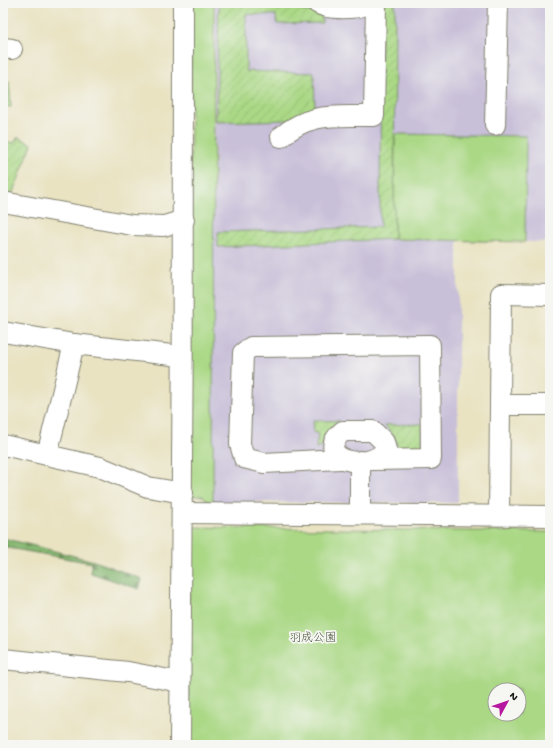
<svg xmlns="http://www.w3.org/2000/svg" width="553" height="748" viewBox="0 0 553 748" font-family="'Gochi Hand','Klee One',sans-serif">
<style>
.industrial{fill:#c8bfd8}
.green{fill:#aad885;stroke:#637a50;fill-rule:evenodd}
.forest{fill:url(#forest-firs);stroke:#526a47}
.garden{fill:url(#garden-furrows);stroke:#637a50}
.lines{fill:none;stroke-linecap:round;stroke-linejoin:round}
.minor-casing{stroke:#82806f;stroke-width:22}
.minor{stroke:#fff;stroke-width:20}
.labels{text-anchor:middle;stroke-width:3.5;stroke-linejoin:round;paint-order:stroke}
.park-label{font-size:12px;fill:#47543c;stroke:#f6f6f2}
</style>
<defs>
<pattern id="forest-firs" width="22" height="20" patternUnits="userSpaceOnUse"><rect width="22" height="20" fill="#87b872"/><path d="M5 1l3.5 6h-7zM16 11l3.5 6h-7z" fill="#6e955d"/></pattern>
<pattern id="garden-furrows" width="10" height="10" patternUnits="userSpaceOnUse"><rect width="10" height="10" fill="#aad885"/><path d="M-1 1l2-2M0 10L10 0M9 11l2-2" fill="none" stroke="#92b972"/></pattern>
</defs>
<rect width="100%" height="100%" fill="#f6f6f2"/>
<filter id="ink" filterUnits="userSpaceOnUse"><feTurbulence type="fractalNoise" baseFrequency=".025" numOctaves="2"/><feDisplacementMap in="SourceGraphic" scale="8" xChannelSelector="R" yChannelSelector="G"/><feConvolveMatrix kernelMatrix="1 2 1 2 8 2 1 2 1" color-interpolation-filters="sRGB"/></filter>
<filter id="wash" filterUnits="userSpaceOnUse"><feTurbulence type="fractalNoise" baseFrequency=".012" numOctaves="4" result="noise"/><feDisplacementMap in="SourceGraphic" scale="16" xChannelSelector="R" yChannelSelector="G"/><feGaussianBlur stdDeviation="0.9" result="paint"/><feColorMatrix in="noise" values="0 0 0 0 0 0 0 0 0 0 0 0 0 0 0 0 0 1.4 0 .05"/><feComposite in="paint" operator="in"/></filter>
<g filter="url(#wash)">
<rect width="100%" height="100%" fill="#e9e3c2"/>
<path class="industrial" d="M 215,3 L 550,3 L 550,242 L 458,241 L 458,503 L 213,502 Z"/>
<g class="green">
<path d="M 191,3 L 214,3 L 213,502 L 208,502 L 203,496 L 190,496 Z"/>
<path d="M 395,134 L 526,136 L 525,242 L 394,239 Z"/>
<path d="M 190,527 L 550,532 L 550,745 L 188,745 ZM 495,690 L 519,690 L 519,714 L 495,714 Z"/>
</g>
<path class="forest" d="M 3,538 L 94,561 L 142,579 L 139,589 L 91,573 L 92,563 L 3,547 Z"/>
<g class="garden">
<path d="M 219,3 L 303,3 L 302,11 L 322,12 L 322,23 L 277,24 L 276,15 L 246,14 L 246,71 L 314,73 L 315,110 L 290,120 L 216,122 Z"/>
<path d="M 381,3 L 395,3 L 394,239 L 218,247 L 218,232 L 380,227 Z"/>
<path d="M 3,80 L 9,81 L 11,107 L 3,106 Z"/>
<path d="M 18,137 L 32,144 L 12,195 L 3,194 L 3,141 L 14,143 Z"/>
<path d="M 313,420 L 340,421 C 329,428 325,434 322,446 L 316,448 L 318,433 L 314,433 Z"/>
<path d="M 423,424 L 422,450 L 397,449 L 396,440 L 385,425 Z"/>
</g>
</g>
<g filter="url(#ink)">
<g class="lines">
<g class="minor-casing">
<g id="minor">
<path d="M 317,3 C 327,10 360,10 370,3"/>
<path d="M 3,48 L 12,49"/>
<path d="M 495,125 L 498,3"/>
<path d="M 281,137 C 310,111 338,117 374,116 L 376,3"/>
<path d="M 3,202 L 132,225 L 164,226 L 184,220"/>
<path d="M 3,332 L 74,344 L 181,356"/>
<path d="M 500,405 L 550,405"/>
<path d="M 343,431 L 373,431 L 384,442 L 386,450 C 367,474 311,458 343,431 Z"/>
<path d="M 3,445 L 100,467 L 148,487 L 183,493"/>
<path d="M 47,455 L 74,344"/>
<path d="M 340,459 L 264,463 L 244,458 L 240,444 L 243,353 L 251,347 L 430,345 L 431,459 L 373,460"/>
<path d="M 182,513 L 550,516"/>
<path d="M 360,514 L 360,461"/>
<path d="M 499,515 L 501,294 L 550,295"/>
<path d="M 3,659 L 128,672 L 180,682"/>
<path d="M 180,745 C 182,498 184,250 183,3"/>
</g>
</g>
<use href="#minor" class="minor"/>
</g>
</g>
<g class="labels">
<g class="park-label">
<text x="313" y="641">羽成公園</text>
</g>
</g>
<rect width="553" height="748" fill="none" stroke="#f6f6f2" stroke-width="16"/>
<g transform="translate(507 702) rotate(50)"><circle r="19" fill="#f6f6f2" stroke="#9f9f9c"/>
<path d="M0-3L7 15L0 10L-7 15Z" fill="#b5179e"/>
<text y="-6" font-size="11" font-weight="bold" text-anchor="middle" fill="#1c1c1c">N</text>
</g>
</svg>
